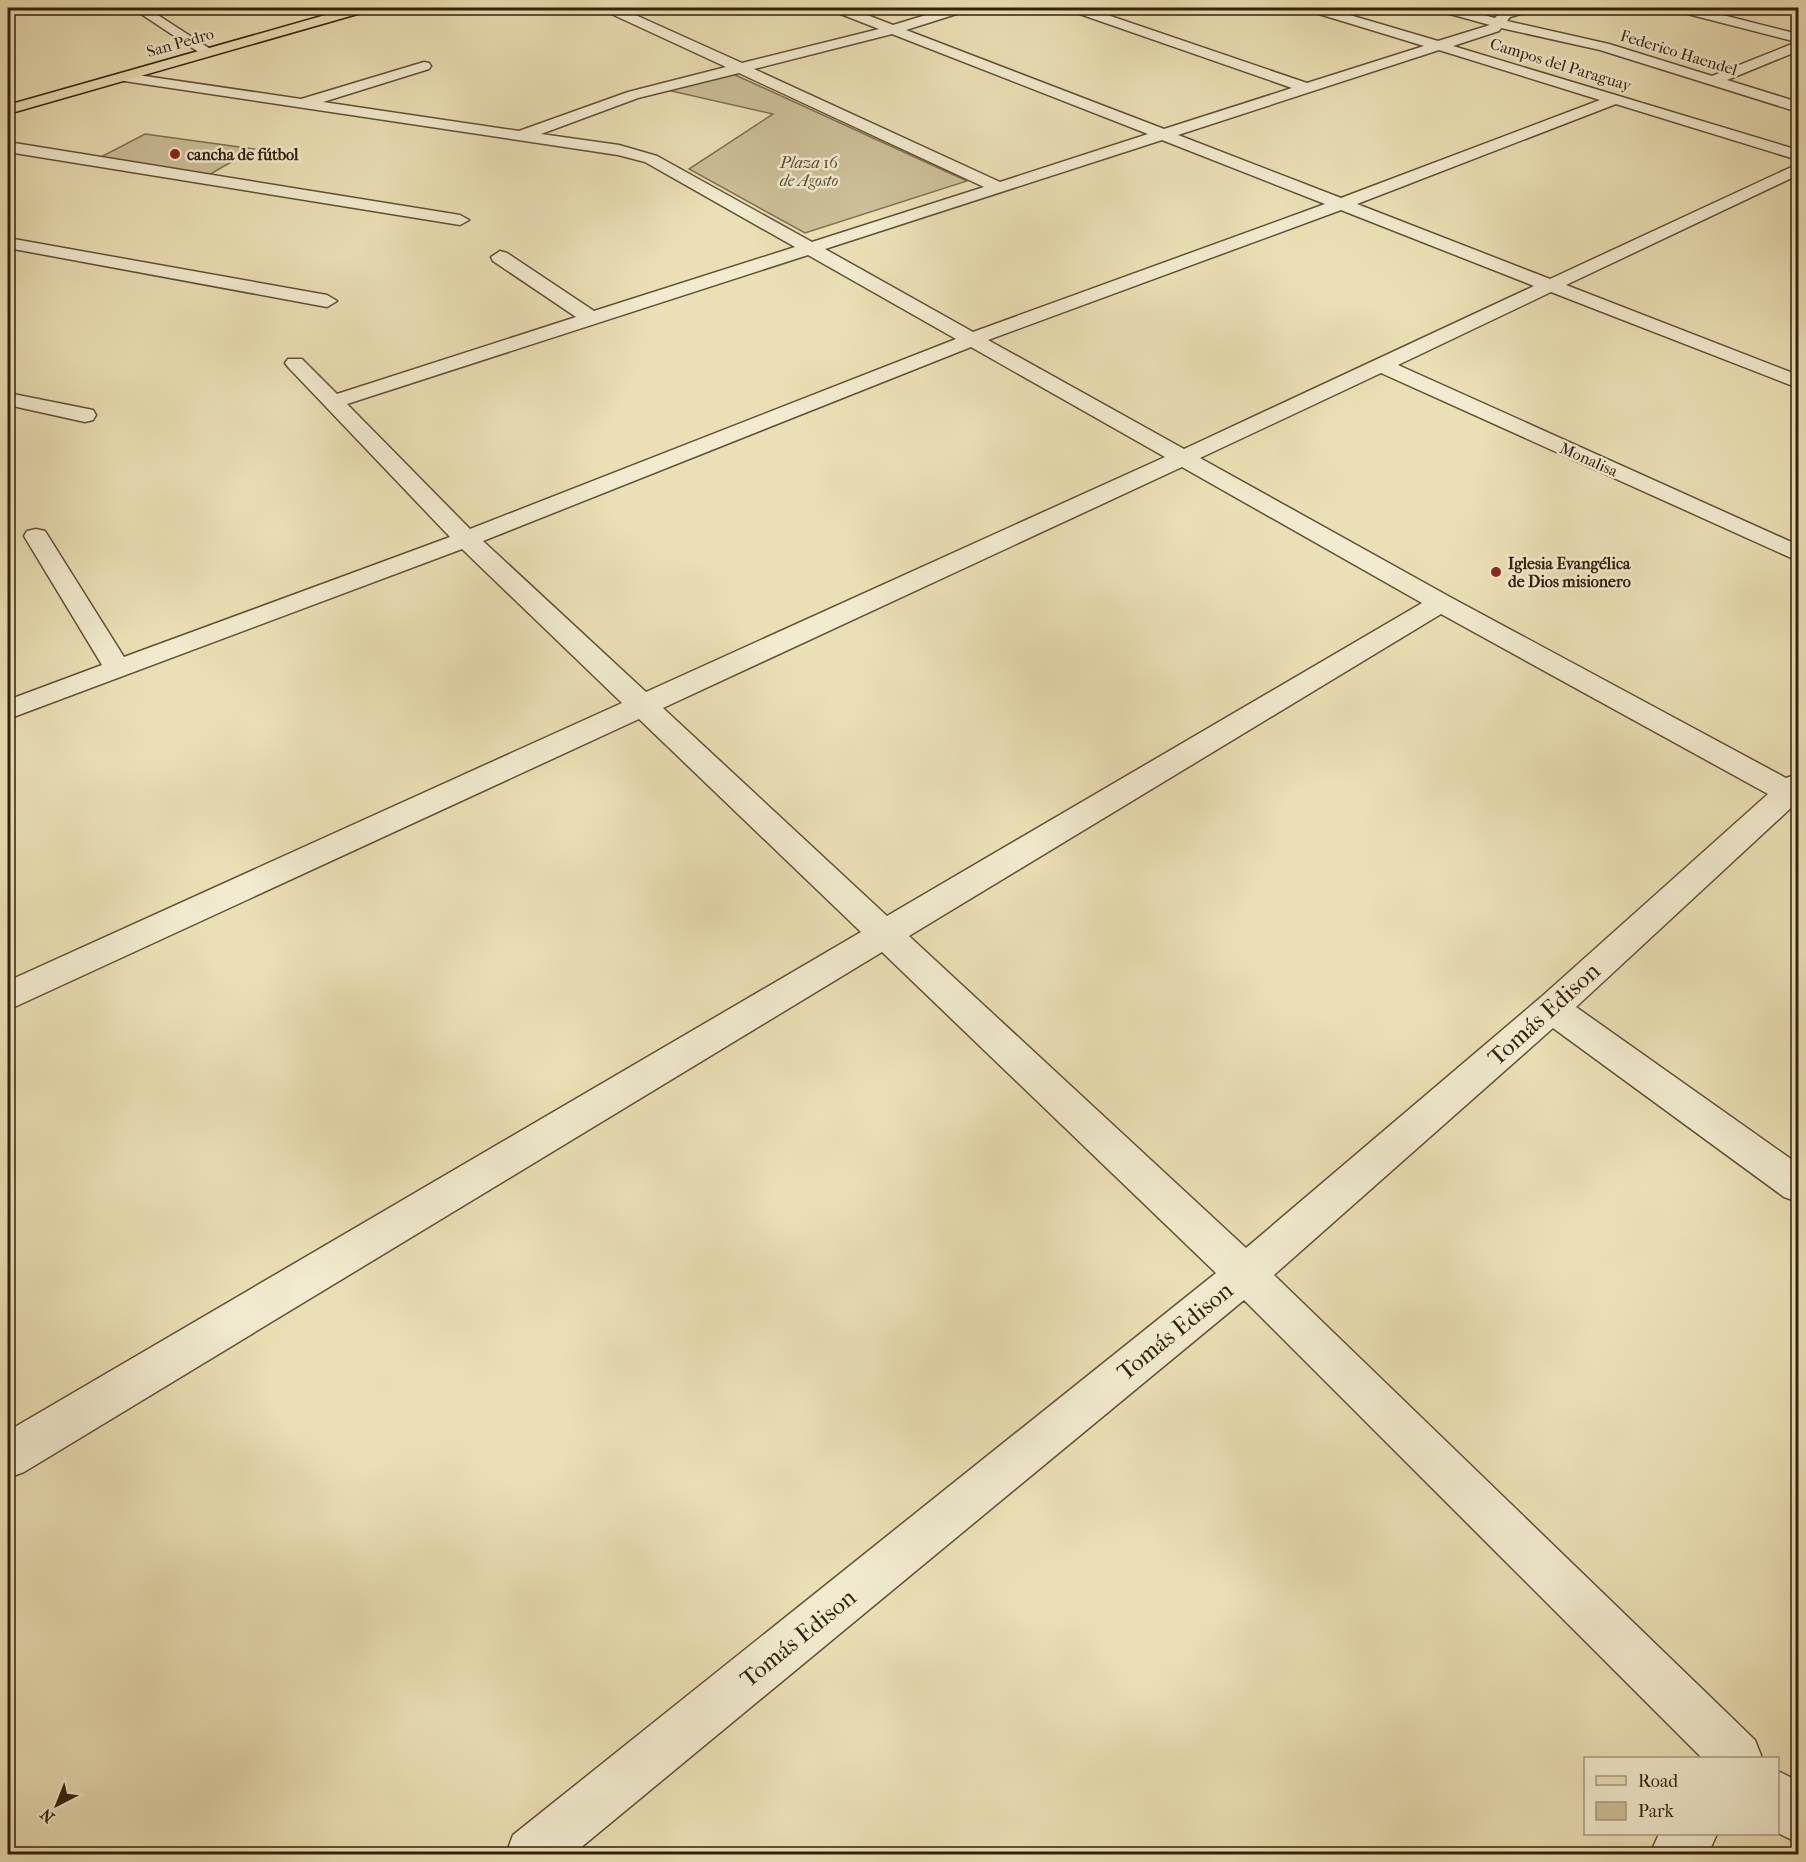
<svg xmlns="http://www.w3.org/2000/svg" width="1806" height="1862" viewBox="0 0 1806 1862" font-family="'IM FELL French Canon',serif">
<style>
.green{fill:#ccbf98;stroke:#807050;stroke-width:1.5}
.lines{fill:none;stroke-linecap:round;stroke-linejoin:round}
.minor-casing{stroke:#615034;stroke-width:3}
.major-casing{stroke:#332009;stroke-width:3}
.minor{fill:#f2ebcf;fill-rule:evenodd}
.major{fill:#ebe0b5;fill-rule:evenodd}
.poi-dot{fill:#8f2418;stroke:#f2ebcf;stroke-width:2}
.labels{text-anchor:middle;stroke-width:5;stroke-linejoin:round;paint-order:stroke}
.far-street-label{font-size:16px;fill:#332009;stroke:#f2ebcf}
.far-poi-label{font-size:16px;font-weight:bold;fill:#332009;stroke:#f2ebcf;text-anchor:start}
.far-park-label{font-size:16px;font-style:italic;fill:#59482d;stroke:#f2ebcf}
.near-street-label{font-size:24px;fill:#332009;stroke:#f2ebcf}
</style>
<rect width="100%" height="100%" fill="#ebe0b5"/>
<filter id="stains"><feTurbulence type="fractalNoise" baseFrequency=".00333" numOctaves="4"/><feColorMatrix values="0 0 0 0 .2 0 0 0 0 .09 0 0 0 0 .02 0 0 0 .5 -.17"/></filter>
<radialGradient id="worn" r=".72"><stop offset=".6" stop-color="#630" stop-opacity="0"/><stop offset="1" stop-color="#630" stop-opacity=".3"/></radialGradient>
<g class="green">
<path d="M 731,73 L 967,181 L 805,233 L 689,169 L 773,114 L 667,90 Z"/>
<path d="M 145,134 L 254,149 L 207,176 L 95,160 Z"/>
</g>
<g class="lines">
<g class="minor-casing">
<g id="minor">
<path d="M 132,8 L 147,8 L 215,52 L 208,56 L 203,55 Z"/>
<path d="M 332,8 L 348,8 L 353,12 L 346,16 Z"/>
<path d="M 604,8 L 620,8 L 742,63 L 879,29 L 833,11 L 832,8 L 849,8 L 893,25 L 949,8 L 967,8 L 966,11 L 906,30 L 1164,129 L 1292,88 L 1071,11 L 1070,8 L 1087,8 L 1307,83 L 1424,46 L 1309,11 L 1308,8 L 1326,8 L 1438,41 L 1490,25 L 1439,11 L 1438,8 L 1457,8 L 1495,18 C 1504,6 1518,8 1532,8 L 1531,11 L 1510,17 L 1507,21 L 1609,44 L 1712,76 L 1797,42 L 1676,11 L 1675,8 L 1695,8 L 1798,34 L 1798,51 L 1727,80 L 1798,102 L 1798,112 L 1600,50 L 1501,28 L 1499,31 L 1453,46 L 1798,150 L 1798,160 L 1616,104 L 1357,204 L 1550,279 L 1798,164 L 1798,175 L 1566,285 L 1798,375 L 1798,388 L 1551,292 L 1398,365 L 1798,545 L 1798,561 L 1381,373 L 1200,458 L 1450,597 L 1786,778 L 1798,774 L 1798,807 L 1793,806 L 1576,1007 L 1798,1164 L 1798,1202 L 1784,1197 L 1553,1028 L 1274,1275 L 1755,1740 L 1762,1758 L 1702,1758 L 1244,1300 L 573,1854 L 506,1854 L 513,1835 L 1216,1273 L 882,952 L 24,1472 L 8,1478 L 8,1431 L 861,932 L 639,719 L 8,1010 L 8,981 L 622,703 L 462,549 L 8,719 L 8,700 L 102,665 L 24,536 L 27,531 L 36,529 L 45,531 L 124,657 L 450,537 L 288,367 L 285,363 L 288,359 L 302,359 L 337,394 L 576,317 L 493,261 L 491,257 L 500,251 L 507,253 L 594,311 L 795,247 L 645,162 L 618,155 L 124,81 L 117,77 L 124,73 L 301,99 L 424,62 L 429,63 L 431,66 L 429,69 L 323,102 L 519,131 L 628,92 L 726,67 L 605,11 ZM 892,34 L 1148,134 L 1000,182 L 754,69 ZM 1439,50 L 1600,100 L 1341,198 L 1178,135 ZM 739,73 L 984,187 L 812,242 L 657,156 L 619,145 L 541,134 L 638,98 ZM 1162,140 L 1325,204 L 973,332 L 825,249 ZM 1341,210 L 1534,286 L 1184,449 L 988,340 ZM 808,255 L 956,339 L 470,529 L 347,404 ZM 971,347 L 1165,457 L 646,692 L 483,541 ZM 1182,467 L 1422,603 L 887,916 L 663,708 ZM 1441,614 L 1768,794 L 1540,998 L 1246,1248 L 909,936 Z"/>
<path d="M 8,142 L 460,215 L 469,220 L 460,225 L 8,152 Z"/>
<path d="M 8,238 L 327,295 L 337,301 L 327,307 L 8,248 Z"/>
<path d="M 8,393 L 93,410 L 96,415 L 93,420 L 85,422 L 8,405 Z"/>
<path d="M 1778,1771 L 1798,1781 L 1798,1843 L 1778,1833 Z"/>
<path d="M 1659,1834 L 1717,1834 L 1708,1854 L 1650,1854 Z"/>
</g>
</g>
<g class="major-casing">
<path id="major" d="M 350,8 L 370,8 L 368,11 L 8,114 L 8,105 Z"/>
</g>
<use href="#minor" class="minor"/>
<use href="#major" class="major"/>
</g>
<g class="poi-dot">
<circle cx="175" cy="154" r="6"/>
<circle cx="1496" cy="572" r="6"/>
</g>
<g class="labels">
<g class="far-street-label">
<text transform="translate(180 42) rotate(-16)" y="6">San Pedro</text>
<text transform="translate(1679 52) rotate(17)" y="6">Federico Haendel</text>
<text transform="translate(1561 64) rotate(17)" y="6">Campos del Paraguay</text>
<text transform="translate(1589 459) rotate(24)" y="6">Monalisa</text>
</g>
<g class="far-poi-label">
<text x="187" y="160">cancha de fútbol</text>
<text x="1508" y="569">Iglesia Evangélica<tspan x="1508" dy="18">de Dios misionero</tspan></text>
</g>
<g class="far-park-label">
<text x="809" y="168">Plaza 16<tspan x="809" dy="18">de Agosto</tspan></text>
</g>
<g class="near-street-label">
<text transform="translate(1544 1014) rotate(-42)" y="8">Tomás Edison</text>
<text transform="translate(1175 1331) rotate(-39)" y="8">Tomás Edison</text>
<text transform="translate(798 1638) rotate(-39)" y="8">Tomás Edison</text>
</g>
</g>
<rect width="1806" height="1862" fill="none" stroke="#ebe0b5" stroke-width="30"/>
<rect x="9" y="9" width="1788" height="1844" fill="none" stroke="#332009" stroke-width="3"/>
<rect x="15" y="15" width="1776" height="1832" fill="none" stroke="#332009" stroke-width="1.5"/>
<rect x="1584" y="1757" width="195" height="78" fill="#f2ebcf" stroke="#a69a80" stroke-width="1.5"/>
<rect x="1596" y="1776" width="30" height="9" fill="#ebe0b5" stroke="#a69a80" stroke-width="1.5"/>
<text x="1638" y="1787" font-size="18" fill="#332009">Road</text>
<rect x="1596" y="1802" width="30" height="18" fill="#ccbf98" stroke="#a69a80" stroke-width="1.5"/>
<text x="1638" y="1817" font-size="18" fill="#332009">Park</text>
<g transform="translate(57 1805) rotate(222)" stroke="#f2ebcf" stroke-width="4.5" paint-order="stroke">
<path d="M0-4.5L10 22L0 15L-10 22Z" fill="#332009"/>
<text y="-9" font-size="16" font-weight="bold" text-anchor="middle" fill="#332009">N</text>
</g>
<rect width="100%" height="100%" filter="url(#stains)"/>
<rect width="100%" height="100%" fill="url(#worn)"/>
</svg>
